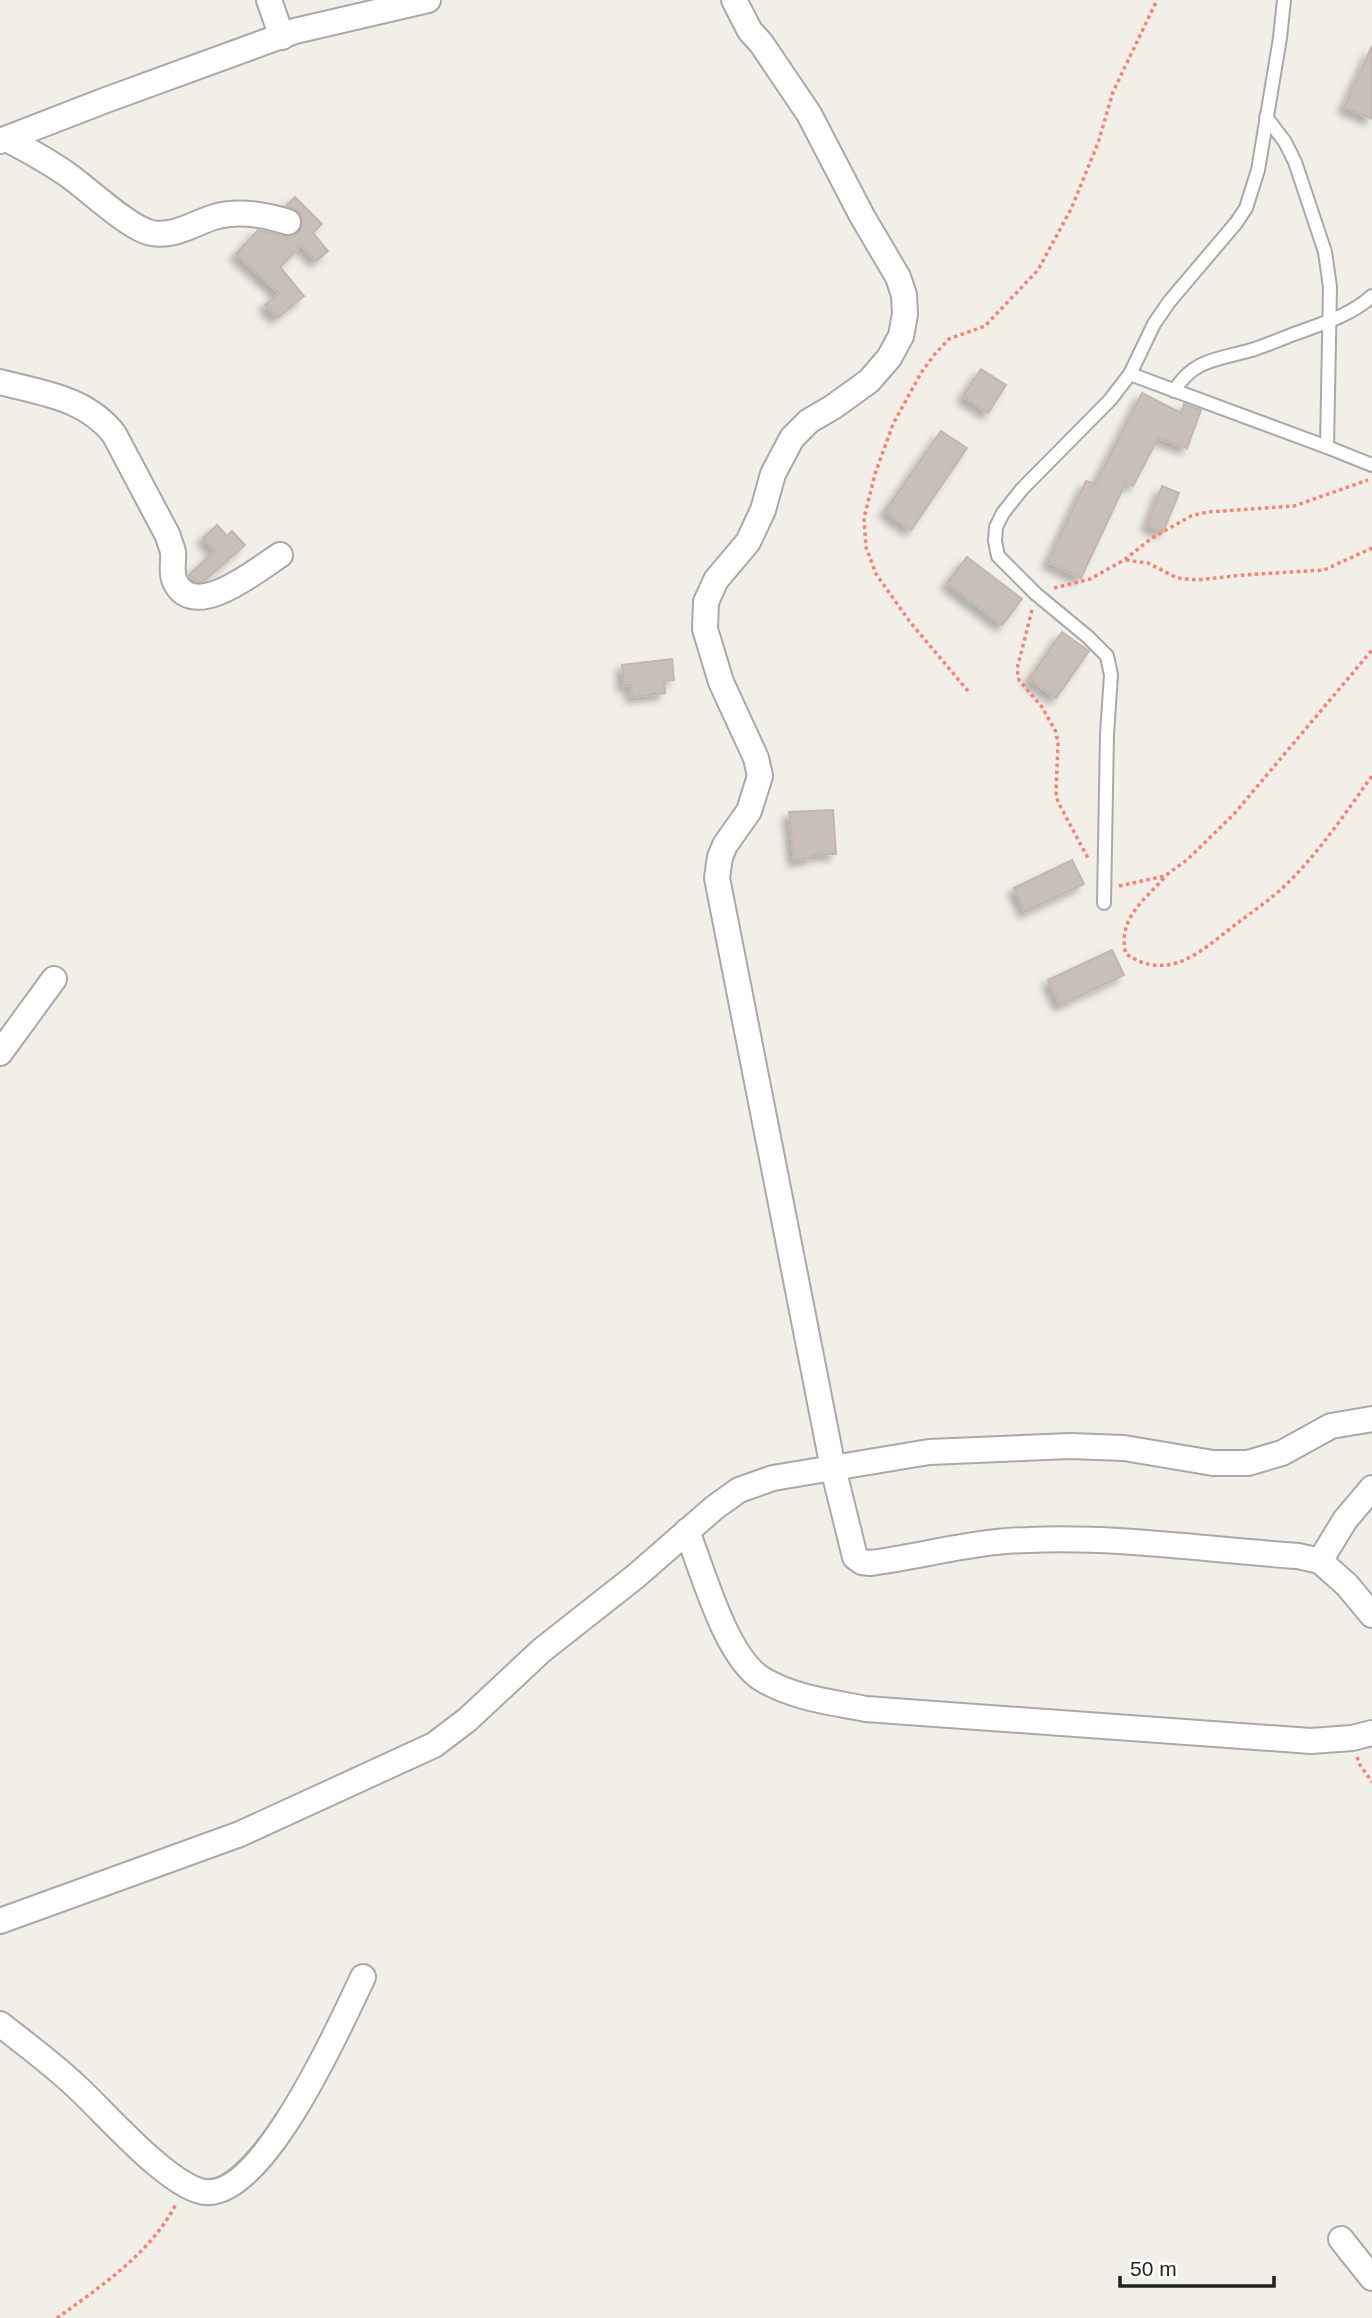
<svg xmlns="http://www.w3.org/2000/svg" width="1372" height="2318" viewBox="0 0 1372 2318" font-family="Arial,sans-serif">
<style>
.building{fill:#c7bfb8;stroke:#c4b6ab;stroke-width:2;filter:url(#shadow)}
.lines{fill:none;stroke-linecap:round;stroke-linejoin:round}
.service-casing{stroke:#a9a9a9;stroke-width:16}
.minor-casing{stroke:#a9a9a9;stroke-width:28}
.path{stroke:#fa8072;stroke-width:3.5;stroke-dasharray:3.5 3.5;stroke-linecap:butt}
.service{stroke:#fff;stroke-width:12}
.minor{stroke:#fff;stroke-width:24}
</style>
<defs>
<filter id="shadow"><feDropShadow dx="-6" dy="6" stdDeviation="3.5" flood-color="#0004"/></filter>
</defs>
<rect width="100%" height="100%" fill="#f2efe9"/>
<g class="building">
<path d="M 1372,46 L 1372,119 L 1344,107 Z"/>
<path d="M 295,197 L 322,224 L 313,233 L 328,251 L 316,261 L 301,245 L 280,267 L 304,296 L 277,318 L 265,305 L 279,293 L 236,254 L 258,230 L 284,236 L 298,233 L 302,226 L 302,218 L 298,211 L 286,206 Z"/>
<path d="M 981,369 L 1006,385 L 988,413 L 963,396 Z"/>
<path d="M 1142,393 L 1181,413 L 1184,404 L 1201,410 L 1187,448 L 1158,438 L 1133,486 L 1126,482 L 1081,578 L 1048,562 L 1086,481 L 1095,484 Z"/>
<path d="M 941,431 L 967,448 L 911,530 L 885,511 Z"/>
<path d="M 1162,486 L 1179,493 L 1163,532 L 1147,525 Z"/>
<path d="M 217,525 L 227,536 L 232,531 L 245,545 L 204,581 L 197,581 L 189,575 L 215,551 L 203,538 Z"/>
<path d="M 967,557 L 1022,599 L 1002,625 L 947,583 Z"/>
<path d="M 1062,632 L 1089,651 L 1056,698 L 1029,679 Z"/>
<path d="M 672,659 L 674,680 L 664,681 L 665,693 L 632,697 L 631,685 L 624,686 L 622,665 Z"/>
<path d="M 833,810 L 836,854 L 812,855 L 812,858 L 794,860 L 789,812 Z"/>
<path d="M 1072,860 L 1084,884 L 1025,912 L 1014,888 Z"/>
<path d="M 1112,950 L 1124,975 L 1060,1005 L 1048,980 Z"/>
</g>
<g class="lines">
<g class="service-casing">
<g id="service">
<path d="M 1266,117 L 1285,142 L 1295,162 L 1325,252 L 1330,287 L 1327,447"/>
<path d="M 1130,374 L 1327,447 L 1372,465"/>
<path d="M 1174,391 C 1193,360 1215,360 1248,351 C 1263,347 1278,340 1294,334 C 1321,324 1350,316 1372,296"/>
<path d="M 1104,903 L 1107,734 L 1111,675 L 1107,656 L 1088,637 L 1036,594 L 998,556 L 995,541 L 996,527 L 1003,513 L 1022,489 L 1110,400 L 1130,374 L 1154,324 L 1169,302 L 1236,223 L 1246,208 L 1258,170 L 1280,38 L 1284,0"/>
</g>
</g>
<g class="minor-casing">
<g id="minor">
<path d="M 269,0 L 282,37"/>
<path d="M 734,0 L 750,31 L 761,43 L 809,114 L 862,216 L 898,277 L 904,295 L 905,314 L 901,336 L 889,358 L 869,381 L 833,407 L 809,421 L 792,438 L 773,474 L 763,510 L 748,542 L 716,580 L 706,602 L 705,629 L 721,682 L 756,758 L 760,776 L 749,811 L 725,845 L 720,857 L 717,878 L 833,1468 L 855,1557 L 862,1562 L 870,1563 C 923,1556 975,1541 1028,1540 C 1118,1536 1209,1550 1298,1556 L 1320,1561 L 1347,1585 L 1372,1615"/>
<path d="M 7,139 C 28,150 48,161 68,175 C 88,189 131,230 152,233 C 175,237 192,224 214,217 C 237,210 266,215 288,222"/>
<path d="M 0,141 L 106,100 L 295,31 L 428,0"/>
<path d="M 0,382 C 42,393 86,398 114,434 L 168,536 C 169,541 172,547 173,552 C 174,561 171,570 174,579 C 191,625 258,569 280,555"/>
<path d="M 0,1053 L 54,979"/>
<path d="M 687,1531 C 703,1572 726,1657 762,1679 C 793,1698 831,1702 866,1709 L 1311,1741 L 1352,1738 L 1372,1733"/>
<path d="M 1320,1561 L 1345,1520 L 1372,1488"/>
<path d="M 0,1921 L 240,1834 L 434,1745 L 467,1720 L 542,1650 L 636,1576 L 714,1508 L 739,1490 L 773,1478 L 929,1452 L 1070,1446 L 1124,1448 L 1213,1463 L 1248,1463 L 1282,1453 L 1331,1426 L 1372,1419"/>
<path d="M 0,2024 C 27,2045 54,2065 78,2088 C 107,2115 164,2181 200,2191 C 260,2208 342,2021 363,1977"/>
<path d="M 1341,2239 L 1372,2278"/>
</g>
</g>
<g class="path">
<path d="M 1126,560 L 1148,563 L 1177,578 L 1197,580 L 1243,575 L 1324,570 L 1372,548"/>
<path d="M 1054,588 L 1090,579 L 1124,560 L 1152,538 L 1191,516 L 1207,512 L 1294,506 L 1368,480"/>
<path d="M 1032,610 L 1017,669 L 1019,680 L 1042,707 L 1056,732 L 1058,744 L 1056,792 L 1058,802 L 1089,860"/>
<path d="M 968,691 L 910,622 L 876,574 L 866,547 L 864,518 L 875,474 L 893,424 L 921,373 L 934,355 L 949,339 L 985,326 L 1038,270 L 1071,209 L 1098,143 L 1113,92 L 1157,0"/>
<path d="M 1164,878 C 1143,901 1117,920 1126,954 C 1168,982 1199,953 1231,928 C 1246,916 1263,905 1278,892 C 1315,859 1343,816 1372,776"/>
<path d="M 1119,886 L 1165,876 L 1188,859 L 1234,814 L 1372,650"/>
<path d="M 1357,1757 L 1360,1765 L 1372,1782"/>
<path d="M 57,2318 C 100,2287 151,2253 176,2204"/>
</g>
<use href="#service" class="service"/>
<use href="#minor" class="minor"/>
</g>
<path d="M1120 2276v10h154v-10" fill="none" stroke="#222222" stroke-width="3.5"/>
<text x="1130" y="2276" font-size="21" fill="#222222" stroke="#ffffff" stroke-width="5" paint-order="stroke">50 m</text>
</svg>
